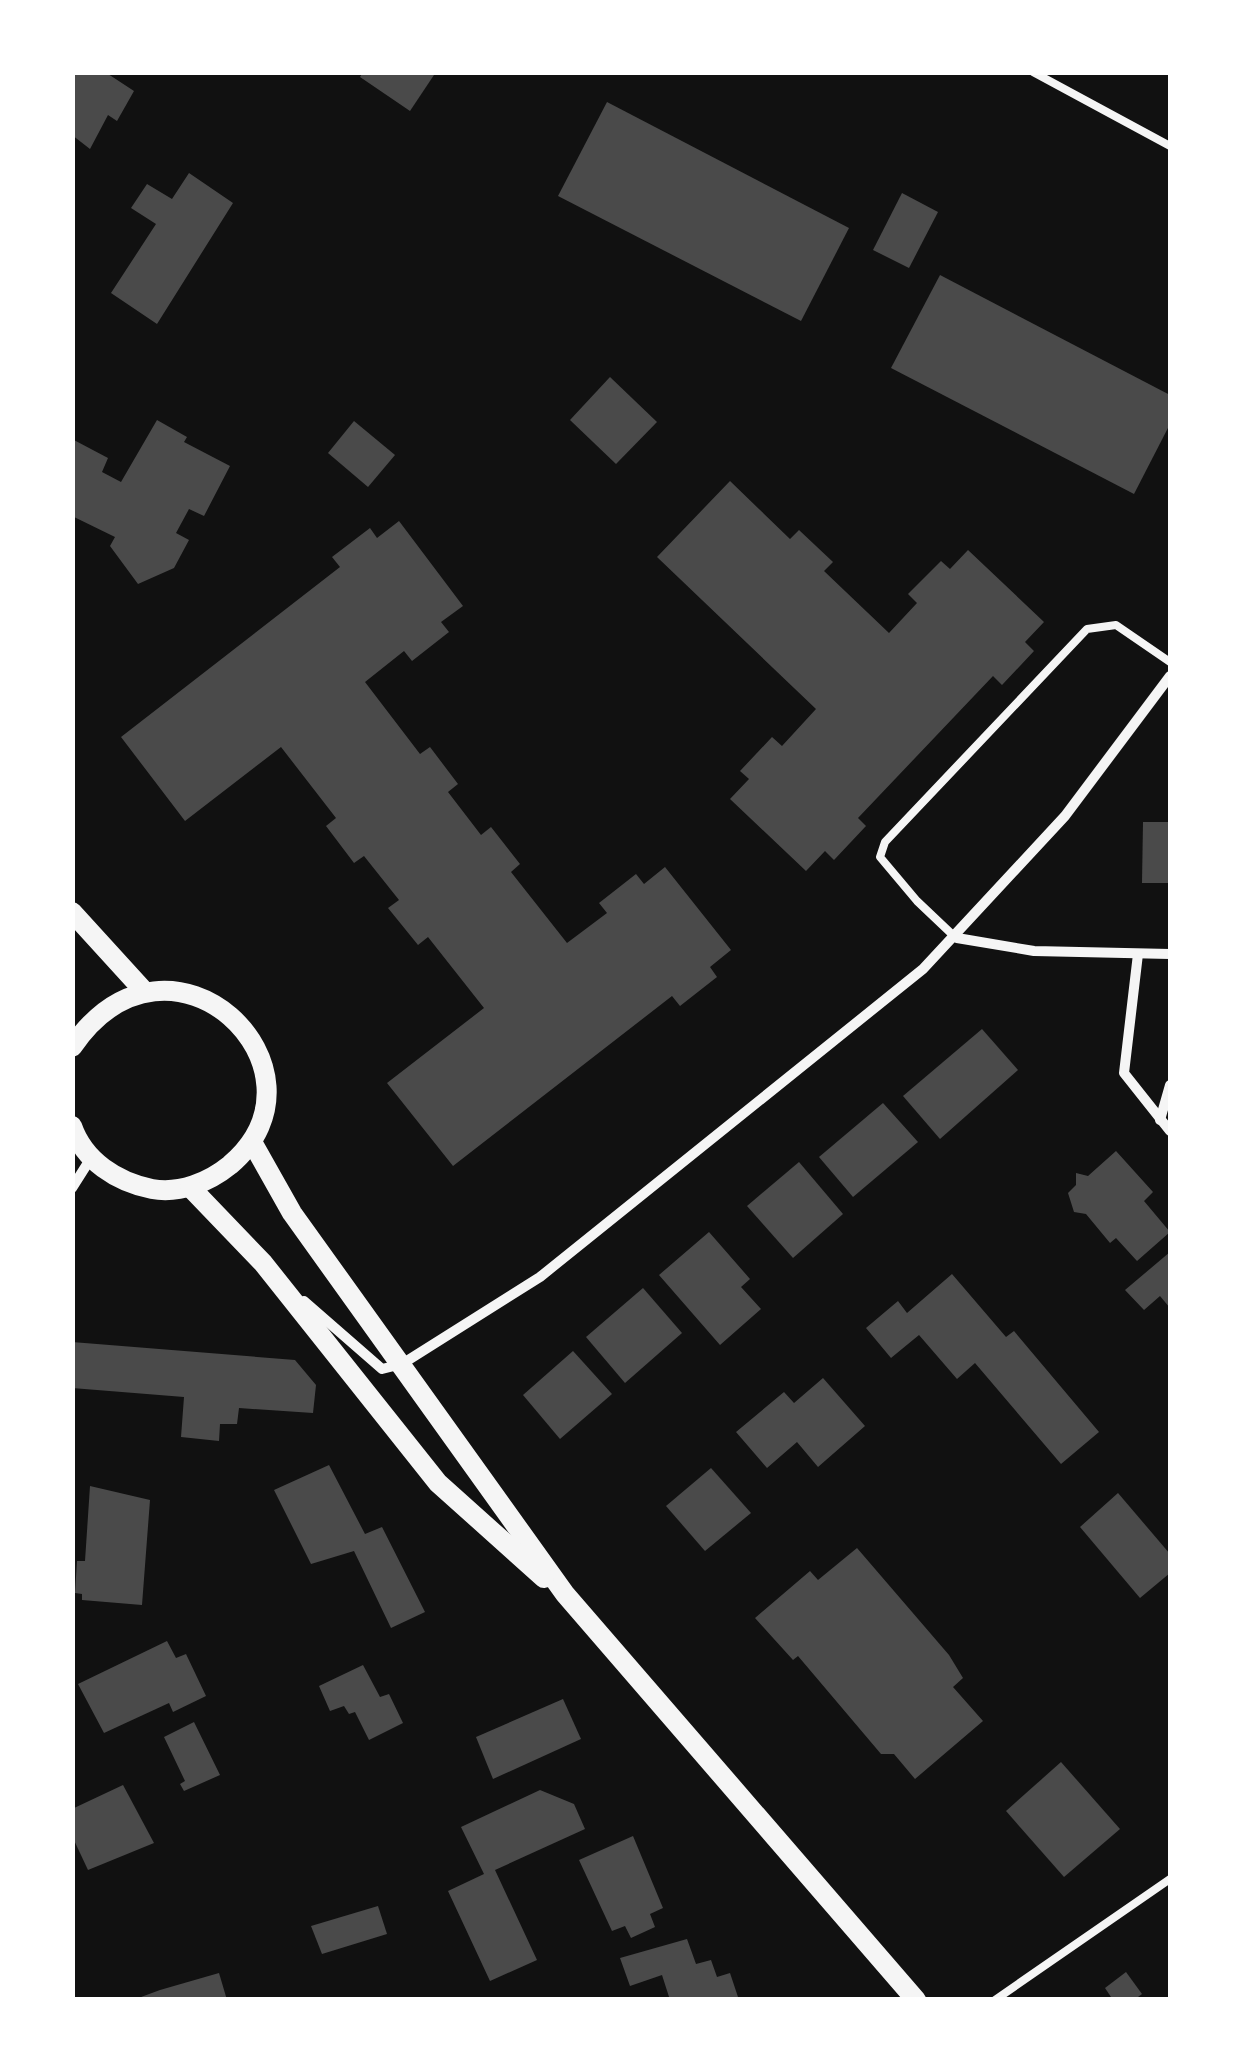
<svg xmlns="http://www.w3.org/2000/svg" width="1243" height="2072" viewBox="0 0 1243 2072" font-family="Arial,sans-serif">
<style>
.building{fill:#4a4a4a}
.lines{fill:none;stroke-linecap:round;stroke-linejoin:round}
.service{stroke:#f5f5f5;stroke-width:8}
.minor{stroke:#f5f5f5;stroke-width:10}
.secondary{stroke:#f5f5f5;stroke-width:20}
</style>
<rect width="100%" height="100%" fill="#111"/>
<g class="building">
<path d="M 72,72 L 105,72 L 134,91 L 117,121 L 108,115 L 90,149 L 72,135 Z"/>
<path d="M 363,72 L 436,72 L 410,111 L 360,77 Z"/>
<path d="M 607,102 L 849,228 L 801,321 L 558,196 Z"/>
<path d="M 189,173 L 233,203 L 157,324 L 111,293 L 156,224 L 131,208 L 147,184 L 172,199 Z"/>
<path d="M 902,193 L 938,212 L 909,268 L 873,250 Z"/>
<path d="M 940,275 L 1170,395 L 1170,424 L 1134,494 L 891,368 Z"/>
<path d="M 610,377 L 657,422 L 616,464 L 570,420 Z"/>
<path d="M 157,420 L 187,437 L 184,442 L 230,466 L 204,516 L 189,509 L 176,533 L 189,540 L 174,568 L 138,584 L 110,546 L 115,537 L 72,516 L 72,439 L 108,458 L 102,472 L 121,482 Z"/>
<path d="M 354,421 L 395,455 L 368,487 L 328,453 Z"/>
<path d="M 730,481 L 790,539 L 799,530 L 833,562 L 824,571 L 889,633 L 917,603 L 908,594 L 941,561 L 950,569 L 968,550 L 1044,622 L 1025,642 L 1034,651 L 1002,685 L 993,676 L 858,818 L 866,826 L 834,860 L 825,851 L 806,871 L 730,799 L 749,779 L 740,771 L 772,737 L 782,746 L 816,709 L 657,557 Z"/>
<path d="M 399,521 L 463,606 L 441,622 L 449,632 L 412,661 L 404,651 L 365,682 L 420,754 L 430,747 L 458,784 L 448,792 L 481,835 L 491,827 L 520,864 L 511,872 L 567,943 L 607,913 L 599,903 L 636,874 L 644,884 L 665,867 L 731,950 L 710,967 L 717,977 L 680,1006 L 672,996 L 453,1166 L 387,1083 L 484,1008 L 428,937 L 418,945 L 388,908 L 399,900 L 364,856 L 354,863 L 326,826 L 336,818 L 281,747 L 185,821 L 121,737 L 340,567 L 332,557 L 370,528 L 377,538 Z"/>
<path d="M 1143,822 L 1170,822 L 1170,883 L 1142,883 Z"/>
<path d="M 982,1029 L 1018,1070 L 940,1139 L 903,1096 Z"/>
<path d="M 883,1103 L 918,1142 L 853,1197 L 819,1157 Z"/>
<path d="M 1116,1151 L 1153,1192 L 1144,1201 L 1170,1232 L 1137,1261 L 1116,1238 L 1110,1243 L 1086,1214 L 1074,1212 L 1068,1193 L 1076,1185 L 1076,1173 L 1088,1176 Z"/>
<path d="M 799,1162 L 843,1214 L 793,1258 L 747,1206 Z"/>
<path d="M 709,1232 L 750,1279 L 741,1287 L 761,1309 L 720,1345 L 659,1275 Z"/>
<path d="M 1170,1252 L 1170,1308 L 1160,1296 L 1144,1310 L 1125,1290 Z"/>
<path d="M 952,1274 L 1006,1337 L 1014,1331 L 1099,1432 L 1061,1464 L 975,1363 L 957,1379 L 919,1335 L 891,1358 L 866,1328 L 898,1301 L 907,1313 Z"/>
<path d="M 643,1288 L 682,1333 L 625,1383 L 586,1337 Z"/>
<path d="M 72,1342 L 295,1360 L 316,1385 L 313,1413 L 239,1408 L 237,1424 L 220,1424 L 219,1441 L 181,1437 L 184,1397 L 72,1388 Z"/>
<path d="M 573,1351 L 612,1394 L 560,1439 L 523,1395 Z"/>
<path d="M 823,1378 L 865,1426 L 818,1467 L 797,1442 L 767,1468 L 736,1432 L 784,1392 L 794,1403 Z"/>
<path d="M 329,1465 L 365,1534 L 382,1527 L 425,1612 L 391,1628 L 354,1551 L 311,1564 L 274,1490 Z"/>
<path d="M 711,1468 L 751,1513 L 705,1551 L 666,1506 Z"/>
<path d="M 90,1486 L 150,1500 L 142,1605 L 82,1600 L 82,1594 L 75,1593 L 77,1561 L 85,1561 Z"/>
<path d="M 1118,1493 L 1170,1554 L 1170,1573 L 1140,1598 L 1080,1527 Z"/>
<path d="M 857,1548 L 949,1655 L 963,1678 L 953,1687 L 983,1721 L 915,1779 L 894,1754 L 881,1754 L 798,1656 L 793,1660 L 755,1618 L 810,1571 L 818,1580 Z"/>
<path d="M 167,1641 L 176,1658 L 186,1654 L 206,1696 L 173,1712 L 169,1703 L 104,1733 L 78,1684 Z"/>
<path d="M 363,1665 L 380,1697 L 389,1694 L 403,1723 L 369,1740 L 355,1712 L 349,1714 L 344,1706 L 330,1711 L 319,1686 Z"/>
<path d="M 563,1699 L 581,1739 L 493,1779 L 476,1737 Z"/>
<path d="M 194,1722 L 220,1775 L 184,1791 L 180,1784 L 185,1781 L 164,1737 Z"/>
<path d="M 1061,1762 L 1120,1829 L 1064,1877 L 1006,1811 Z"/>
<path d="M 123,1785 L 154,1843 L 88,1870 L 72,1836 L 72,1809 Z"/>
<path d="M 540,1790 L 574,1804 L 585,1829 L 495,1870 L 537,1960 L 490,1981 L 448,1891 L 484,1874 L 461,1827 Z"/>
<path d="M 633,1836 L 663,1908 L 650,1914 L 655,1927 L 631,1938 L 625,1926 L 612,1931 L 579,1860 Z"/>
<path d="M 378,1906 L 387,1934 L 322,1954 L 311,1926 Z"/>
<path d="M 687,1939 L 696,1964 L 711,1960 L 717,1977 L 730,1973 L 739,2000 L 670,2000 L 662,1975 L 630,1986 L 620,1958 Z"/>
<path d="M 1126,1972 L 1142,1994 L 1134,2000 L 1113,2000 L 1105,1988 Z"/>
<path d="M 219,1973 L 227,2000 L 133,2000 L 160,1990 Z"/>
</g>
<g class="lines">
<g class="service">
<path d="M 1033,72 L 1170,146"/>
<path d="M 956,938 L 917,901 L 880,857 L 885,842 L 1087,629 L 1116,625 L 1170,662"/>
<path d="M 995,2000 L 1170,1879"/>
</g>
<g class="minor">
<path d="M 957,938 L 1034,951 L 1170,954"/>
<path d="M 1138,954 L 1124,1073 L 1170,1131"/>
<path d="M 1160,1120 L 1170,1085"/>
<path d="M 72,1188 L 91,1158"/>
<path d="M 304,1301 L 382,1369 L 402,1364 L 540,1277 L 923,969 L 1065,816 L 1170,676"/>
</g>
<g class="secondary">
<path d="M 72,912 L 144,991"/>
<path d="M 72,1047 C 171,903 342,1070 230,1165 C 209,1182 180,1194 152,1189 C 117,1182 84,1161 72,1126"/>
<path d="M 252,1142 L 292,1213 L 565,1594 L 916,2000"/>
<path d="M 190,1187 L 263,1263 L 438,1483 L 544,1578"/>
</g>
</g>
<rect width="1243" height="2072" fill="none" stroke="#ffffff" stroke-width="150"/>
</svg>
